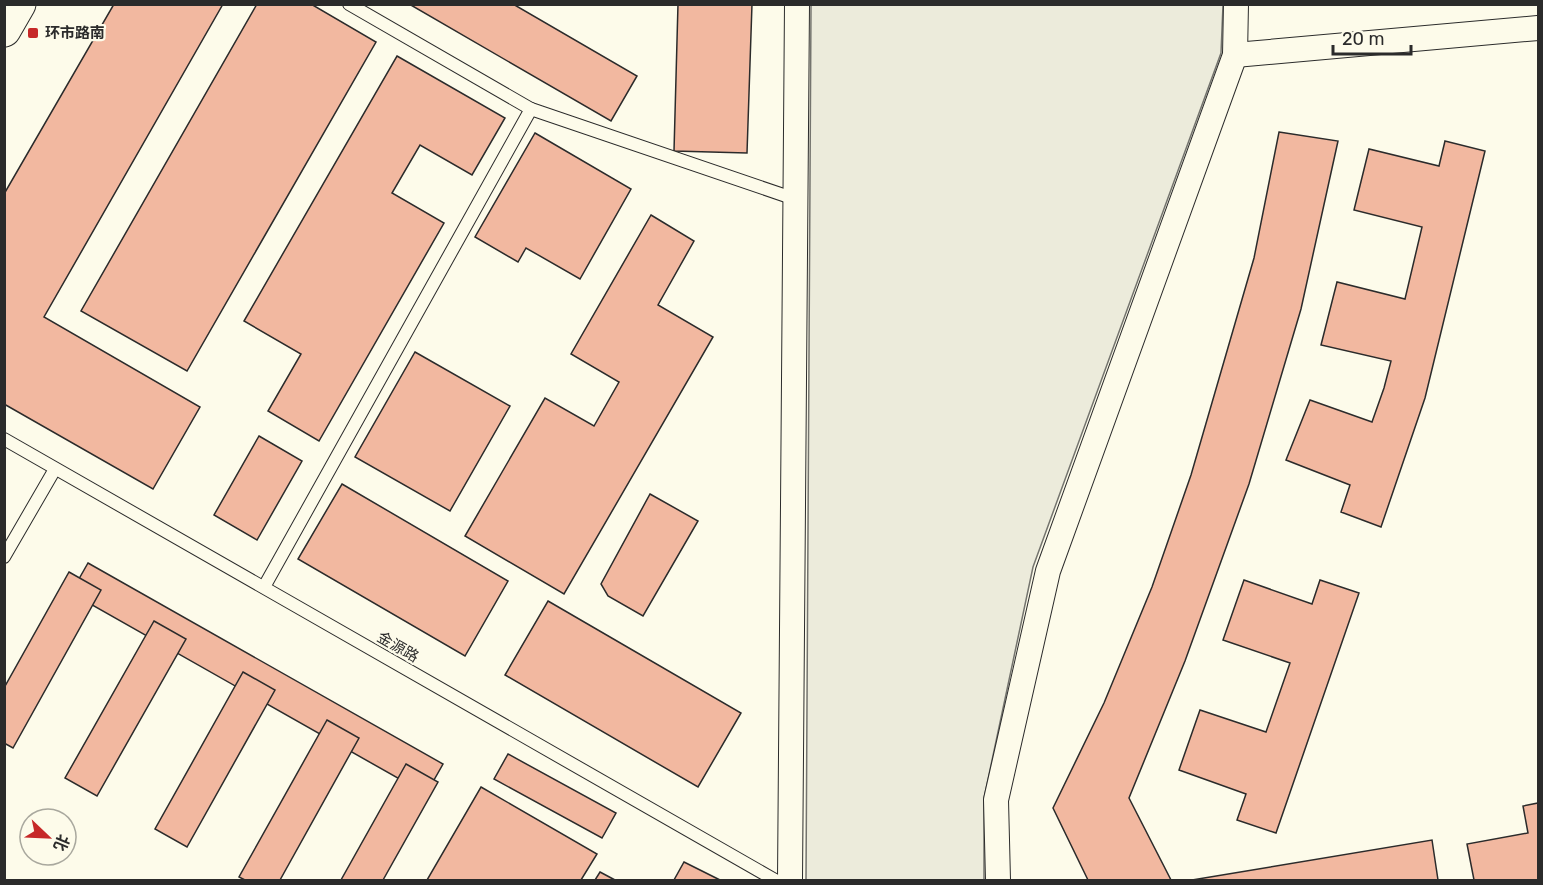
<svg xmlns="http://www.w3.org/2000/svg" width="1543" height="885" viewBox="0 0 1543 885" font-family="Rubik,'Noto Sans SC',sans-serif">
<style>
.green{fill:#ecebdb;stroke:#74746e;stroke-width:1.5}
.building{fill:#f2b8a0;stroke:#2b2b2b;stroke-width:1.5}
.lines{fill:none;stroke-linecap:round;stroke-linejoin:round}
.service-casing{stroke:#2b2b2b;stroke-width:14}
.minor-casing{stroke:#2b2b2b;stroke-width:26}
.secondary-casing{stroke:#2b2b2b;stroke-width:35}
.service{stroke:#fdfbea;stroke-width:12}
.minor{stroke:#fdfbea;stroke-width:24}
.secondary{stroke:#fdfbea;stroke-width:33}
.poi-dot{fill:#c62828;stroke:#fdfbea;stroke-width:2}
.labels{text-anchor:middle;stroke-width:4.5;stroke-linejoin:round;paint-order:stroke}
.poi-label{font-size:15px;font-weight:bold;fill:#2b2b2b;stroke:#fdfbea;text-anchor:start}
.street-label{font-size:15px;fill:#2b2b2b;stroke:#fdfbea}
</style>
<rect width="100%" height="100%" fill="#fdfbea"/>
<path class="green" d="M 811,5 L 1223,5 L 1221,53 L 1033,567 L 984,798 L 984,880 L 806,880 Z"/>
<g class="building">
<path d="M 114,4 L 223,4 L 44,317 L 200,407 L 153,489 L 4,404 L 4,194 Z"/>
<path d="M 257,4 L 311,4 L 376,42 L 187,371 L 81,311 Z"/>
<path d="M 409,4 L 513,4 L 637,76 L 611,121 Z"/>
<path d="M 678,4 L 752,4 L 747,153 L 674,151 Z"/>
<path d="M 397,56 L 505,118 L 472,175 L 420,145 L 392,193 L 444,223 L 319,441 L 268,411 L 301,354 L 244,321 Z"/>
<path d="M 1279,132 L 1338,141 L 1301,309 L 1249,484 L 1185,661 L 1129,798 L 1171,880 L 1088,880 L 1053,808 L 1104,703 L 1152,587 L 1191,475 L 1254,258 Z"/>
<path d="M 535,133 L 631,189 L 580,279 L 526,248 L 518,262 L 475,237 Z"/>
<path d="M 1445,141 L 1485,151 L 1425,398 L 1381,527 L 1341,512 L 1350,485 L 1286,460 L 1310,400 L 1372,422 L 1384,388 L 1391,361 L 1321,345 L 1337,282 L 1405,299 L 1422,227 L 1354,210 L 1369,149 L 1439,166 Z"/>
<path d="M 651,215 L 694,241 L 658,305 L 713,337 L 564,594 L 465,536 L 545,398 L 594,426 L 619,382 L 571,354 Z"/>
<path d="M 415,352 L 510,406 L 450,511 L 355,457 Z"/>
<path d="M 259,436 L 302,461 L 257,540 L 214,515 Z"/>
<path d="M 342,484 L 508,581 L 465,656 L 298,559 Z"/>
<path d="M 650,494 L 698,521 L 643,616 L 608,596 L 601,584 Z"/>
<path d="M 88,563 L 443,764 L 426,794 L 71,593 Z"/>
<path d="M 69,572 L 101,590 L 13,748 L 4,743 L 4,688 Z"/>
<path d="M 1244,580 L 1312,604 L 1320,580 L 1359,593 L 1276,833 L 1237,820 L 1246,794 L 1179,770 L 1200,710 L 1266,732 L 1290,663 L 1223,640 Z"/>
<path d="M 548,601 L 741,713 L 698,787 L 505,675 Z"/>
<path d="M 154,621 L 186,639 L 97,796 L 65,778 Z"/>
<path d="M 243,672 L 275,690 L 187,847 L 155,829 Z"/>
<path d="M 327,720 L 359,738 L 280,880 L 245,880 L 239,877 Z"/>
<path d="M 508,754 L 616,813 L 602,838 L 494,779 Z"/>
<path d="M 406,764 L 438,782 L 383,880 L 341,880 Z"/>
<path d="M 481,787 L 597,854 L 581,880 L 427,880 Z"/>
<path d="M 1538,803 L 1538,880 L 1474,880 L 1467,844 L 1528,833 L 1523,806 Z"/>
<path d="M 1432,840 L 1438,880 L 1192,880 Z"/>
<path d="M 684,862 L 720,880 L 674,880 Z"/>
<path d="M 600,872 L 615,880 L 595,880 Z"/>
</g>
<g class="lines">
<g class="service-casing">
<g id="service">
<path d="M 349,4 L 531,109"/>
<path d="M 4,439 L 775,880"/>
<path d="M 4,557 L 55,469"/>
<path d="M 264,587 L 531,109 L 798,200"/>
</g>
</g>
<g class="minor-casing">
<g id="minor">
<path d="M 1235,55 L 1538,28"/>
<path d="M 790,880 L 797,4"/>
<path d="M 998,880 L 996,800 L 1048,571 L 1235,55 L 1236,4"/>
</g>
</g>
<g class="secondary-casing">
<path id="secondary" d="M 4,30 L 19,4"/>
</g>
<use href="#service" class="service"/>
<use href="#minor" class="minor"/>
<use href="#secondary" class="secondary"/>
</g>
<rect class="poi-dot" x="27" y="27" width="12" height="12" rx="3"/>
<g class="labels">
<g class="poi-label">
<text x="45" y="38">环市路南</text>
</g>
<g class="street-label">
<text transform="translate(398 647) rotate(30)" y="5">金源路</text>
</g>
</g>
<rect width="1543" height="885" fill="none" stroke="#2b2b2b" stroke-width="12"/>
<g transform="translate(48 837) rotate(113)"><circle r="28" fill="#fdfbea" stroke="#a9a89e" stroke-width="1.5"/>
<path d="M0-4.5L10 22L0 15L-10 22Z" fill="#c62828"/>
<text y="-9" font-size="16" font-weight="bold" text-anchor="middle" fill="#2b2b2b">北</text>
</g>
<path d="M1333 45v9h78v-9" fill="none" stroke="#2b2b2b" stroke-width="3"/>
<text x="1342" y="45" font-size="18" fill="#2b2b2b" stroke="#fdfbea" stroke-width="4.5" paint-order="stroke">20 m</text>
</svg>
